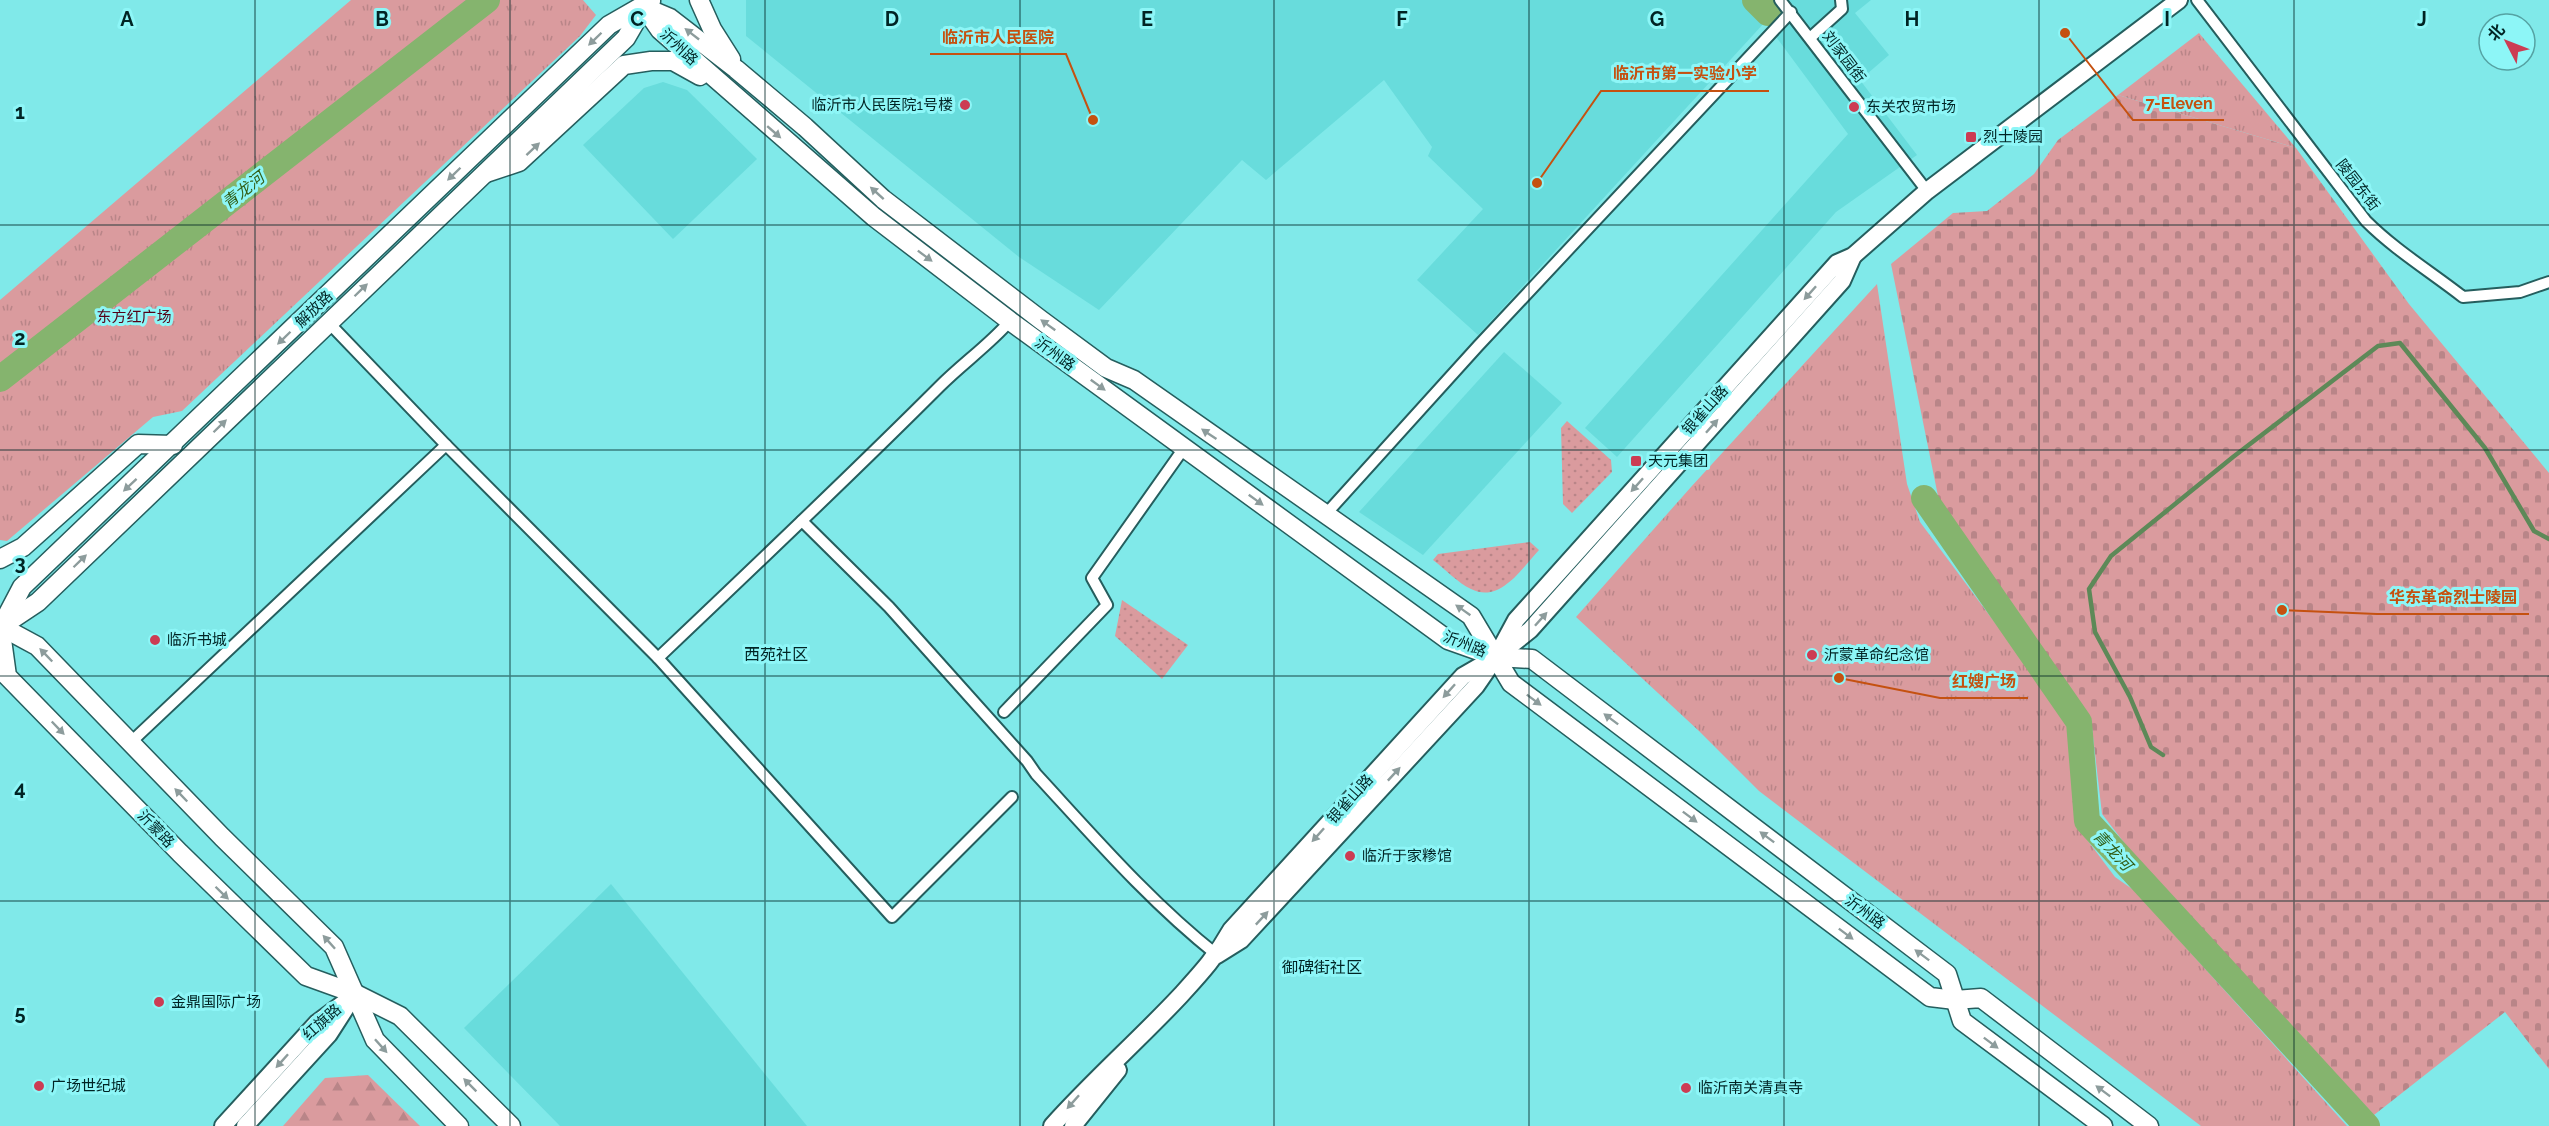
<svg xmlns="http://www.w3.org/2000/svg" width="2549" height="1126" viewBox="0 0 2549 1126" font-family="Raleway,'Noto Sans SC',sans-serif">
<style>
.built{fill:#68dcdc}
.grass{fill:url(#grass-dots)}
.forest{fill:url(#forest-firs)}
.cemetery{fill:url(#cemetery-stones)}
.park{fill:url(#park-tufts)}
.lines{fill:none;stroke-linecap:round;stroke-linejoin:round}
.stream{stroke:#5d8958;stroke-width:4.5}
.river{stroke:#85b46e;stroke-width:26}
.street-casing{stroke:#255e5e;stroke-width:14}
.secondary-casing{stroke:#255e5e;stroke-width:20}
.primary-casing{stroke:#255e5e;stroke-width:21}
.street{stroke:#fff;stroke-width:10}
.secondary{stroke:#fff;stroke-width:16}
.primary{stroke:#fff;stroke-width:18}
.oneway{fill:#8d9c9c}
.grid{fill:none;stroke:#012424;stroke-width:1.5;stroke-opacity:0.55}
.poi-dot{fill:#cc3c53;stroke:#8df6f7;stroke-width:2}
.labels{text-anchor:middle;stroke-width:6;stroke-linejoin:round;paint-order:stroke}
.street-label{font-size:15px;fill:#012424;stroke:#8df6f7}
.poi-label{font-size:15px;fill:#012424;stroke:#8df6f7;text-anchor:start}
.park-label{font-size:15px;fill:#530116;stroke:#8df6f7}
.water-label{font-size:16px;font-style:italic;fill:#335f17;stroke:#8df6f7}
.neighbourhood-label{font-size:16px;fill:#012424;stroke:#8df6f7}
.grid-label{font-size:20px;text-anchor:middle;font-weight:bold;fill:#012424;stroke:#8df6f7;stroke-width:6;stroke-linejoin:round;paint-order:stroke}
.leader{fill:none;stroke:#c55110;stroke-width:2}
.callout-dot{fill:#c55110;stroke:#8df6f7;stroke-width:2}
.callout-label{font-size:16px;text-anchor:middle;font-weight:bold;fill:#c55110;stroke:#8df6f7;stroke-width:6;stroke-linejoin:round;paint-order:stroke}
</style>
<defs>
<pattern id="grass-dots" width="8" height="8" patternUnits="userSpaceOnUse" patternTransform="scale(1.5)"><rect width="8" height="8" fill="#da9b9e"/><path d="M2 2h.1M6 6h.1" fill="none" stroke="#b98588" stroke-width="1.8" stroke-linecap="round"/></pattern>
<pattern id="forest-firs" width="22" height="20" patternUnits="userSpaceOnUse" patternTransform="scale(1.5)"><rect width="22" height="20" fill="#da9b9e"/><path d="M5 1l3.5 6h-7zM16 11l3.5 6h-7z" fill="#b98588"/></pattern>
<pattern id="cemetery-stones" width="16" height="16" patternUnits="userSpaceOnUse" patternTransform="scale(1.5)"><rect width="16" height="16" fill="#da9b9e"/><path d="M2 7V4a2 2 0 0 1 4 0v3zM10 15v-3a2 2 0 0 1 4 0v3z" fill="#b98588"/></pattern>
<pattern id="park-tufts" width="24" height="20" patternUnits="userSpaceOnUse" patternTransform="scale(1.5)"><rect width="24" height="20" fill="#da9b9e"/><path d="M3 7l-1-3M5 7V3M7 7l1-3M15 17l-1-3M17 17v-4M19 17l1-3" fill="none" stroke="#b98588"/></pattern>
</defs>
<rect width="100%" height="100%" fill="#80e9e9"/>
<g class="built">
<path d="M 746,0 L 1742,0 L 1765,22 L 1787,0 L 1871,0 L 1855,13 L 1889,55 L 1860,80 L 1917,155 L 1836,212 L 1617,457 L 1585,428 L 1848,134 L 1765,22 L 1478,335 L 1417,280 L 1483,209 L 1428,156 L 1432,147 L 1384,80 L 1266,180 L 1242,160 L 1099,310 L 1019,257 L 746,36 Z"/>
<path d="M 663,82 L 687,90 L 757,159 L 673,239 L 583,145 L 644,88 Z"/>
<path d="M 1504,352 L 1562,403 L 1423,555 L 1359,512 Z"/>
<path d="M 611,884 L 807,1126 L 560,1126 L 464,1028 Z"/>
</g>
<g class="grass">
<path d="M 1567,421 L 1611,460 L 1612,472 L 1572,513 L 1563,504 L 1561,428 Z"/>
<path d="M 1530,542 L 1539,550 C 1522,568 1500,604 1471,589 C 1458,583 1445,569 1433,560 L 1438,554 Z"/>
<path d="M 1122,600 L 1188,645 L 1162,679 L 1115,636 Z"/>
</g>
<path class="forest" d="M 368,1075 L 420,1126 L 283,1126 L 325,1078 Z"/>
<path class="cemetery" d="M 2118,95 L 2296,148 L 2409,304 L 2549,473 L 2549,1069 L 2505,1012 L 2374,1115 L 2136,858 L 2102,814 L 2091,719 L 1939,501 L 1891,264 L 1953,213 L 1987,211 L 2034,174 L 2058,140 Z"/>
<g class="park">
<path d="M 351,0 L 583,0 L 596,15 L 580,36 L 182,411 L 153,417 L 7,541 L 0,540 L 0,300 Z"/>
<path d="M 2199,33 L 2296,148 L 2118,95 Z"/>
<path d="M 1877,284 L 1907,484 L 1920,522 L 2071,725 L 2076,825 L 2115,877 L 2135,891 L 2347,1126 L 2201,1126 L 1759,791 L 1699,731 L 1576,617 L 1691,487 Z"/>
</g>
<g class="lines">
<path class="stream" d="M 2163,755 L 2151,747 L 2130,697 L 2095,632 L 2089,589 L 2111,556 L 2233,457 L 2378,346 L 2400,343 L 2485,448 L 2534,531 L 2549,539"/>
<g class="river">
<path d="M 1755,0 L 1768,13"/>
<path d="M 0,379 L 487,0"/>
<path d="M 1924,498 L 2079,722 L 2087,821 L 2367,1126"/>
</g>
<g class="street-casing">
<g id="street">
<path d="M 1780,0 L 1927,191"/>
<path d="M 2197,0 L 2366,221 C 2395,250 2431,272 2463,297 L 2520,292 L 2549,282"/>
<path d="M 1810,38 L 1842,9 L 1841,0"/>
<path d="M 328,322 L 446,445 L 658,658 C 753,568 848,478 940,386 C 963,363 989,345 1010,321"/>
<path d="M 1326,514 L 1478,346 L 1791,12"/>
<path d="M 802,521 L 889,607 L 1027,761 L 1036,774 C 1094,837 1150,902 1217,955"/>
<path d="M 658,658 L 892,917 L 1012,797"/>
<path d="M 1004,712 L 1107,605 L 1092,578 L 1184,448"/>
<path d="M 130,743 L 446,445"/>
</g>
</g>
<g class="secondary-casing">
<g id="secondary">
<path d="M 1217,955 L 1241,940 L 1476,686 L 1496,657 L 1516,620 L 1837,263 L 1853,256 L 1927,191 L 2179,0"/>
<path d="M 223,1126 L 317,1023 L 356,994"/>
<path d="M 245,1126 L 329,1034 L 347,1006"/>
<path d="M 1052,1126 C 1093,1080 1139,1040 1181,995 C 1201,973 1216,957 1231,930 L 1463,676 L 1496,657 L 1530,630 L 1842,281 L 1853,256"/>
<path d="M 1073,1126 L 1118,1070"/>
</g>
</g>
<g class="primary-casing">
<g id="primary">
<path d="M 699,0 L 712,29 L 731,59"/>
<path d="M 644,7 L 670,18 L 736,69 L 805,127 L 883,199 L 1041,320 L 1106,368 L 1134,380 L 1471,616 L 1511,683 L 1930,997 L 1955,1000 L 1981,998 L 2149,1126"/>
<path d="M 644,7 L 660,30 L 874,217 L 1010,321 L 1448,640 L 1496,657 L 1532,659 L 1947,974 L 1962,1021 L 2103,1126"/>
<path d="M 486,173 L 519,162 L 624,65 L 651,61 L 673,61 L 700,76"/>
<path d="M 0,559 L 23,547 L 138,444 L 173,445"/>
<path d="M 5,624 L 38,602 L 626,38 L 644,7"/>
<path d="M 0,625 L 7,676 L 180,853 L 306,976 L 356,994 L 400,1016 L 511,1126"/>
<path d="M 0,626 L 37,646 L 222,837 L 334,947 L 375,1040 L 459,1126"/>
<path d="M 1,627 L 22,587 L 609,25 L 651,1"/>
</g>
</g>
<use href="#street" class="street"/>
<use href="#secondary" class="secondary"/>
<use href="#primary" class="primary"/>
</g>
<defs><path id="oneway-solid" d="M-6-.8H1V-3.2L6.5 0L1 3.2V.8H-6Z" transform="scale(1.5)"/></defs>
<g class="oneway">
<use href="#oneway-solid" transform="translate(692 34) rotate(-142)"/>
<use href="#oneway-solid" transform="translate(595 39) rotate(136)"/>
<use href="#oneway-solid" transform="translate(774 132) rotate(41)"/>
<use href="#oneway-solid" transform="translate(533 149) rotate(-43)"/>
<use href="#oneway-solid" transform="translate(454 174) rotate(136)"/>
<use href="#oneway-solid" transform="translate(877 193) rotate(-138)"/>
<use href="#oneway-solid" transform="translate(925 256) rotate(37)"/>
<use href="#oneway-solid" transform="translate(361 290) rotate(-44)"/>
<use href="#oneway-solid" transform="translate(1810 293) rotate(132)"/>
<use href="#oneway-solid" transform="translate(1048 325) rotate(-144)"/>
<use href="#oneway-solid" transform="translate(284 338) rotate(136)"/>
<use href="#oneway-solid" transform="translate(1098 385) rotate(36)"/>
<use href="#oneway-solid" transform="translate(220 426) rotate(-44)"/>
<use href="#oneway-solid" transform="translate(1712 426) rotate(-48)"/>
<use href="#oneway-solid" transform="translate(1209 434) rotate(-146)"/>
<use href="#oneway-solid" transform="translate(130 485) rotate(137)"/>
<use href="#oneway-solid" transform="translate(1637 485) rotate(132)"/>
<use href="#oneway-solid" transform="translate(1256 500) rotate(36)"/>
<use href="#oneway-solid" transform="translate(80 561) rotate(-44)"/>
<use href="#oneway-solid" transform="translate(1463 610) rotate(-145)"/>
<use href="#oneway-solid" transform="translate(1541 619) rotate(-48)"/>
<use href="#oneway-solid" transform="translate(46 655) rotate(-134)"/>
<use href="#oneway-solid" transform="translate(1449 691) rotate(132)"/>
<use href="#oneway-solid" transform="translate(1534 700) rotate(37)"/>
<use href="#oneway-solid" transform="translate(1611 719) rotate(-143)"/>
<use href="#oneway-solid" transform="translate(58 728) rotate(46)"/>
<use href="#oneway-solid" transform="translate(1394 774) rotate(-47)"/>
<use href="#oneway-solid" transform="translate(181 795) rotate(-134)"/>
<use href="#oneway-solid" transform="translate(1690 817) rotate(37)"/>
<use href="#oneway-solid" transform="translate(1318 835) rotate(132)"/>
<use href="#oneway-solid" transform="translate(1767 837) rotate(-143)"/>
<use href="#oneway-solid" transform="translate(222 893) rotate(44)"/>
<use href="#oneway-solid" transform="translate(1262 918) rotate(-47)"/>
<use href="#oneway-solid" transform="translate(1846 934) rotate(37)"/>
<use href="#oneway-solid" transform="translate(329 942) rotate(-132)"/>
<use href="#oneway-solid" transform="translate(1922 955) rotate(-143)"/>
<use href="#oneway-solid" transform="translate(1991 1043) rotate(37)"/>
<use href="#oneway-solid" transform="translate(381 1046) rotate(48)"/>
<use href="#oneway-solid" transform="translate(282 1061) rotate(132)"/>
<use href="#oneway-solid" transform="translate(470 1085) rotate(-135)"/>
<use href="#oneway-solid" transform="translate(2103 1091) rotate(-143)"/>
<use href="#oneway-solid" transform="translate(1073 1102) rotate(132)"/>
</g>
<path class="grid" d="M 255,0 L 255,1126M 510,0 L 510,1126M 765,0 L 765,1126M 1020,0 L 1020,1126M 1274,0 L 1274,1126M 1529,0 L 1529,1126M 1784,0 L 1784,1126M 2039,0 L 2039,1126M 2294,0 L 2294,1126M 0,225 L 2549,225M 0,450 L 2549,450M 0,676 L 2549,676M 0,901 L 2549,901"/>
<g class="poi-dot">
<circle cx="965" cy="105" r="6"/>
<circle cx="1854" cy="107" r="6"/>
<rect x="1965" y="131" width="12" height="12" rx="3"/>
<rect x="1630" y="455" width="12" height="12" rx="3"/>
<circle cx="155" cy="640" r="6"/>
<circle cx="1812" cy="655" r="6"/>
<circle cx="1350" cy="856" r="6"/>
<circle cx="159" cy="1002" r="6"/>
<circle cx="39" cy="1086" r="6"/>
<circle cx="1686" cy="1088" r="6"/>
</g>
<g class="labels">
<g class="street-label">
<text transform="translate(679 47) rotate(43)" y="5">沂州路</text>
<text transform="translate(1844 57) rotate(53)" y="5">刘家园街</text>
<text transform="translate(2358 185) rotate(52)" y="5">陵园东街</text>
<text transform="translate(314 309) rotate(-44)" y="5">解放路</text>
<text transform="translate(1055 354) rotate(36)" y="5">沂州路</text>
<text transform="translate(1705 410) rotate(-48)" y="5">银雀山路</text>
<text transform="translate(1465 644) rotate(22)" y="5">沂州路</text>
<text transform="translate(1350 799) rotate(-48)" y="5">银雀山路</text>
<text transform="translate(156 829) rotate(46)" y="5">沂蒙路</text>
<text transform="translate(1865 912) rotate(37)" y="5">沂州路</text>
<text transform="translate(322 1022) rotate(-42)" y="5">红旗路</text>
</g>
<g class="poi-label">
<text x="953" y="110" text-anchor="end">临沂市人民医院1号楼</text>
<text x="1866" y="112">东关农贸市场</text>
<text x="1983" y="142">烈士陵园</text>
<text x="1648" y="466">天元集团</text>
<text x="167" y="645">临沂书城</text>
<text x="1824" y="660">沂蒙革命纪念馆</text>
<text x="1362" y="861">临沂于家糁馆</text>
<text x="171" y="1007">金鼎国际广场</text>
<text x="51" y="1091">广场世纪城</text>
<text x="1698" y="1093">临沂南关清真寺</text>
</g>
<g class="park-label">
<text x="134" y="322">东方红广场</text>
</g>
<g class="water-label">
<text transform="translate(243 190) rotate(-38)" y="6">青龙河</text>
<text transform="translate(2113 850) rotate(47)" y="6">青龙河</text>
</g>
<g class="neighbourhood-label">
<text x="776" y="660">西苑社区</text>
<text x="1322" y="973">御碑街社区</text>
</g>
</g>
<g class="grid-label">
<text x="127" y="26">A</text>
<text x="382" y="26">B</text>
<text x="637" y="26">C</text>
<text x="892" y="26">D</text>
<text x="1147" y="26">E</text>
<text x="1402" y="26">F</text>
<text x="1657" y="26">G</text>
<text x="1912" y="26">H</text>
<text x="2167" y="26">I</text>
<text x="2422" y="26">J</text>
<text x="20" y="119">1</text>
<text x="20" y="345">2</text>
<text x="20" y="570">3</text>
<text x="20" y="795">4</text>
<text x="20" y="1020">5</text>
</g>
<path class="leader" d="M1093 120L1066 54H930M1537 183L1601 91H1769M2065 33L2133 120H2224M2282 610L2377 614H2529M1839 678L1940 698H2028"/>
<g class="callout-dot">
<circle cx="1093" cy="120" r="6"/>
<circle cx="1537" cy="183" r="6"/>
<circle cx="2065" cy="33" r="6"/>
<circle cx="2282" cy="610" r="6"/>
<circle cx="1839" cy="678" r="6"/>
</g>
<g class="callout-label">
<text x="998" y="43">临沂市人民医院</text>
<text x="1685" y="79">临沂市第一实验小学</text>
<text x="2179" y="109">7-Eleven</text>
<text x="2453" y="603">华东革命烈士陵园</text>
<text x="1984" y="687">红嫂广场</text>
</g>
<g transform="translate(2507 42) rotate(312)"><circle r="28" fill="#8df6f7" stroke="#55a2a3" stroke-width="1.5"/>
<path d="M0-4.5L10 22L0 15L-10 22Z" fill="#cc3c53"/>
<text y="-9" font-size="16" font-weight="bold" text-anchor="middle" fill="#012424">北</text>
</g>
</svg>
